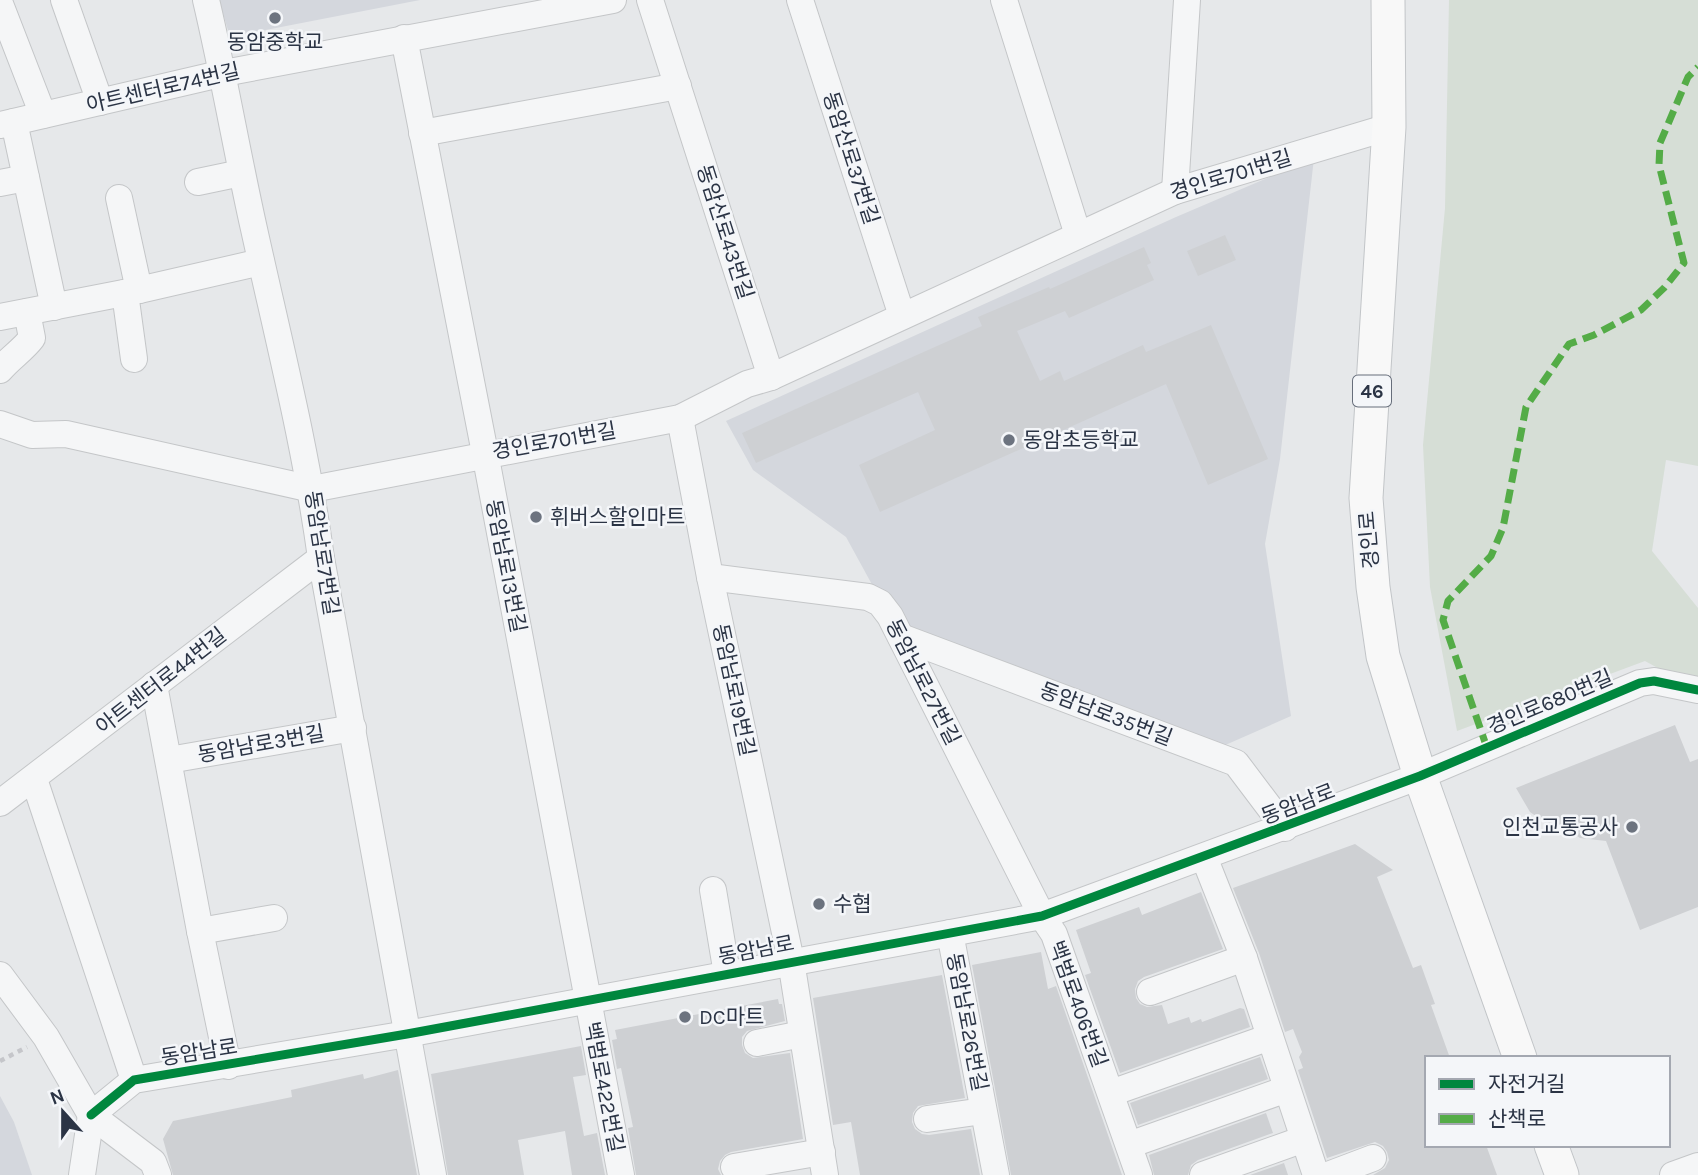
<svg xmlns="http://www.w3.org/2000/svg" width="1698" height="1175" viewBox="0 0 1698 1175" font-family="Karla,'Noto Sans KR',sans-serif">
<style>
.built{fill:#d4d7dd}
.green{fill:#d6ded6}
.building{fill:#ced0d3}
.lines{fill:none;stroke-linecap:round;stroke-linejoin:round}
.minor-casing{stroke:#c4c6c8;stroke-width:28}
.major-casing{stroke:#c2c5c8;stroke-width:35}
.path{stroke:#c5c6ca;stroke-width:4.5;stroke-dasharray:5 5;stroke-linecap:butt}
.minor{stroke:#f5f6f7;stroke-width:26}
.major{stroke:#f8f8f8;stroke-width:33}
.quiet{stroke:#54ac47;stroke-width:7;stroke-dasharray:14 7;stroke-linecap:butt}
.cycleway-casing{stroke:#f4f6f9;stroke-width:13}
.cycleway{stroke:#00873e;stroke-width:9}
.poi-dot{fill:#6c737f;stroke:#f4f6f9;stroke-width:2.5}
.labels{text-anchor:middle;stroke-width:5;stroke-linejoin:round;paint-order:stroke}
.shield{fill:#f4f6f9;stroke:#676e7b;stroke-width:2}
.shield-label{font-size:19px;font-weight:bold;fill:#2b3445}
.poi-label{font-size:21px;fill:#2b3445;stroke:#f4f6f9;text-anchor:start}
.street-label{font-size:21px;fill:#2b3445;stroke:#f4f6f9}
</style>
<rect width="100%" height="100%" fill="#e6e8ea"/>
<g class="built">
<path d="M 219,0 L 420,0 L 230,37 Z"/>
<path d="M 1314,158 L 1280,459 L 1265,544 L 1291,716 L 1214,750 L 904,626 L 875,590 L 846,537 L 753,470 L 726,421 L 1176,217 Z"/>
<path d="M 0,1096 L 14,1122 L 32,1175 L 0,1175 Z"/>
</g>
<path class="green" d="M 1449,0 L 1698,0 L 1698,466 L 1666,460 L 1652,551 L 1698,608 L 1698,690 L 1645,661 L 1457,731 L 1430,587 L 1423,445 L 1445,208 Z"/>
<g class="building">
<path d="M 1225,235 L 1236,260 L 1198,276 L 1187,251 Z"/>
<path d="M 1144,247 L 1151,263 L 1147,265 L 1154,280 L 1069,318 L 1065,311 L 1017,331 L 1040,381 L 1060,371 L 1064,381 L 1143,345 L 1146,352 L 1211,325 L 1268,459 L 1208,485 L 1166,384 L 880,512 L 859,465 L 935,430 L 918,392 L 756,463 L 742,433 L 982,326 L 978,317 L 1049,287 L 1050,289 Z"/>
<path d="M 1675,725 L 1690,762 L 1698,759 L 1698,907 L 1640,930 L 1606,841 L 1580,838 L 1566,828 L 1547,824 L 1530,812 L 1516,788 Z"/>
<path d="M 1355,844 L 1393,870 L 1377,877 L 1413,968 L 1421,965 L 1435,1004 L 1431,1005 L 1450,1058 L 1427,1058 L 1427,1145 L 1486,1145 L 1497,1175 L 1373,1175 L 1385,1168 L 1389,1160 L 1387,1152 L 1383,1146 L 1375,1142 L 1327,1158 L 1298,1070 L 1303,1068 L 1299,1057 L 1302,1052 L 1293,1029 L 1285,1032 L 1259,953 L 1233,888 Z"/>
<path d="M 1201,892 L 1223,949 L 1144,977 L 1138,981 L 1135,989 L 1136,998 L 1140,1004 L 1147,1007 L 1162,1005 L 1168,1024 L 1189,1017 L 1191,1023 L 1201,1019 L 1202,1022 L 1240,1008 L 1244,1009 L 1250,1027 L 1120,1073 L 1085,975 L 1091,973 L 1076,930 L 1139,907 L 1142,915 Z"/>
<path d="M 1041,952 L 1048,989 L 1056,986 L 1122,1175 L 1011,1175 L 972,965 Z"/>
<path d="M 942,975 L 965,1098 L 918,1106 L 913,1113 L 912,1122 L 915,1129 L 922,1134 L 929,1135 L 971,1129 L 980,1175 L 860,1175 L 851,1122 L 833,1125 L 813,998 Z"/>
<path d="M 778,999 L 779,1004 L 782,1004 L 785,1021 L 747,1031 L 742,1037 L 742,1045 L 745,1053 L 753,1058 L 790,1053 L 803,1139 L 731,1152 L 725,1155 L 720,1161 L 718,1169 L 721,1175 L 636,1175 L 628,1128 L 633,1127 L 621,1068 L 617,1069 L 612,1040 L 617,1039 L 615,1030 Z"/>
<path d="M 581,1046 L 586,1075 L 573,1077 L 584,1136 L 597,1133 L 605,1175 L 572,1175 L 565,1131 L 518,1140 L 524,1175 L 448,1175 L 431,1074 Z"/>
<path d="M 1260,1057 L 1268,1079 L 1138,1125 L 1130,1103 Z"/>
<path d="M 398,1070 L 417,1175 L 173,1175 L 163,1139 L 173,1121 L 292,1097 L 291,1090 L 363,1074 L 364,1079 Z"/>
<path d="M 1266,1113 L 1273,1133 L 1198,1160 L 1191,1165 L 1188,1175 L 1154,1175 L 1149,1155 Z"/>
<path d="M 1284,1163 L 1288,1175 L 1250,1175 Z"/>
</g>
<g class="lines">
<g class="minor-casing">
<g id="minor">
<path d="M 64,0 L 100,102"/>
<path d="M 206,0 C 224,76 237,153 254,229 C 278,338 306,447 321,558 L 433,1175"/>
<path d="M 650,0 L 771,377"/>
<path d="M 800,0 L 902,316"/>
<path d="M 1004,0 L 1078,235"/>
<path d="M 0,4 L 43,115"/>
<path d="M 404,38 L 485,453 L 621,1175"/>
<path d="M 14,122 L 54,307"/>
<path d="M 0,125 L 224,73 L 613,0"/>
<path d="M 422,133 L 678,86"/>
<path d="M 198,182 L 241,173"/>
<path d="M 0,183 L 26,178"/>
<path d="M 1175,191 L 1187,0"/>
<path d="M 119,198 L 139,290"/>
<path d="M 125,293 L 134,359"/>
<path d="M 0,317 L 139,290 L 261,262"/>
<path d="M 0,370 C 10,358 23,350 32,338 L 27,312"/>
<path d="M 680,418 L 710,577 L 791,961 L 825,1175"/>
<path d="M 0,424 L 32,435 L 66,434 L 312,489 L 680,418 L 747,384 L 771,377 L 1175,191 L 1389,127"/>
<path d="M 710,577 L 868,597 L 880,603 L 890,616 L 1042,916 L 1054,934 L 1139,1175"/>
<path d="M 901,637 L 1236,763 L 1285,828"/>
<path d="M 154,685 L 200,931 L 228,1066"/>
<path d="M 169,760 L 353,728"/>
<path d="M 34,779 L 134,1080"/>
<path d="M 0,803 L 321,558"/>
<path d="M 1204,857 L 1244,958 L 1316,1175"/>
<path d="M 713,890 L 727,974"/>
<path d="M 200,931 L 274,918"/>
<path d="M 950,933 L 996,1175"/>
<path d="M 0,975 L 46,1037 L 91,1115 L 153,1162 L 158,1175"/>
<path d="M 1150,992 L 1244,958"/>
<path d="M 757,1043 L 802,1034"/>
<path d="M 1111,1093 L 1270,1037"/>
<path d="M 91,1115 L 134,1080 L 407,1034 L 1042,916 L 1420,776 L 1640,683 L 1654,681 L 1698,690"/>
<path d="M 927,1119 L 983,1111"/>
<path d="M 1129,1145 L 1287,1089"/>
<path d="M 734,1167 L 822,1152"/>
<path d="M 82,1175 L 91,1115"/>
<path d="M 1203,1175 L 1304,1139"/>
<path d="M 1328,1175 L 1373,1158"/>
<path d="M 1673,1175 L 1698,1166"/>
</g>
</g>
<g class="major-casing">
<g id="major">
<path d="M 1388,0 L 1389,127 L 1366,498 L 1373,587 L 1383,656 L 1420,776 L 1520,1058"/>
<path d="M 1551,1145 L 1562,1175"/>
</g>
</g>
<path class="path" d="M 0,1061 L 27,1047"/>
<use href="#minor" class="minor"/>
<use href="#major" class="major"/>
<path class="quiet" d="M 1487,748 L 1443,620 L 1448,601 L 1491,556 L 1503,528 L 1526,407 L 1569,344 L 1594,335 L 1641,310 L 1664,288 L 1684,263 L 1659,165 L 1660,143 L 1688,77 L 1698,67"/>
<g class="cycleway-casing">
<path id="cycleway" d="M 91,1115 L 134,1080 L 407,1034 L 1042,916 L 1420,776 L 1640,683 L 1654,681 L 1698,690"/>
</g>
<use href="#cycleway" class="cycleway"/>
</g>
<g class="poi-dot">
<circle cx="275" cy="18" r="7"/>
<circle cx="1009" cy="440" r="7"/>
<circle cx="536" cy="517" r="7"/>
<circle cx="1632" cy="827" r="7"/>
<circle cx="819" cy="904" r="7"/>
<circle cx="685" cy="1017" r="7"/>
</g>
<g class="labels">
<rect class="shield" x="1353" y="375.5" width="38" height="31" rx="5"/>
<g class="shield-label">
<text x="1372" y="398">46</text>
</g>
<g class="poi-label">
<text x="275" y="49" text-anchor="middle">동암중학교</text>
<text x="1023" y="447">동암초등학교</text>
<text x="550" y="524">휘버스할인마트</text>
<text x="1618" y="834" text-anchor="end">인천교통공사</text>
<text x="833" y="911">수협</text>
<text x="699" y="1024">DC마트</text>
</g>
<g class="street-label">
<text transform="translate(163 88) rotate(-13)" y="7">아트센터로74번길</text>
<text transform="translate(851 158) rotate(72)" y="7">동암산로37번길</text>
<text transform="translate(1231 175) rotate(-17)" y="7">경인로701번길</text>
<text transform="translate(725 232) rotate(72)" y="7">동암산로43번길</text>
<text transform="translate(554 441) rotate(-10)" y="7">경인로701번길</text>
<text transform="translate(1369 540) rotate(-95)" y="7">경인로</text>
<text transform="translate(322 553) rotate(81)" y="7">동암남로7번길</text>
<text transform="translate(506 566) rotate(79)" y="7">동암남로13번길</text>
<text transform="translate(161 681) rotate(-38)" y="7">아트센터로44번길</text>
<text transform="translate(923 682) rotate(63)" y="7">동암남로27번길</text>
<text transform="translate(734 690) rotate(78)" y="7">동암남로19번길</text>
<text transform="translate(1550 702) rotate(-23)" y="7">경인로680번길</text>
<text transform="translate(1106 714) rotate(21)" y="7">동암남로35번길</text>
<text transform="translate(261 744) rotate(-10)" y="7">동암남로3번길</text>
<text transform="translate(1298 804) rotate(-21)" y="7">동암남로</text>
<text transform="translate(756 950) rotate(-11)" y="7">동암남로</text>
<text transform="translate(1078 1004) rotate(70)" y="7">백범로406번길</text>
<text transform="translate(967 1022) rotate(79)" y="7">동암남로26번길</text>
<text transform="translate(199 1052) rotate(-9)" y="7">동암남로</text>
<text transform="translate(604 1087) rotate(79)" y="7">백범로422번길</text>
</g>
</g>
<rect x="1425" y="1056" width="245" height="91" fill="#f4f6f9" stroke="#a4a8b1" stroke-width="2"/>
<rect x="1439" y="1079" width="35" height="10" fill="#00873e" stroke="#a4a8b1" stroke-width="2"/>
<text x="1488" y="1091" font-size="21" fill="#2b3445">자전거길</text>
<rect x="1439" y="1114" width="35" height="10" fill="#54ac47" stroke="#a4a8b1" stroke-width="2"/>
<text x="1488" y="1126" font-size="21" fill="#2b3445">산책로</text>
<g transform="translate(63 1112) rotate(339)" stroke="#f4f6f9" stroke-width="5" paint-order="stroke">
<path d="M0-5L12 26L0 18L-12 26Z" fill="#2b3445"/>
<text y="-10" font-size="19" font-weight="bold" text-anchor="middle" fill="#2b3445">N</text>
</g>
</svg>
